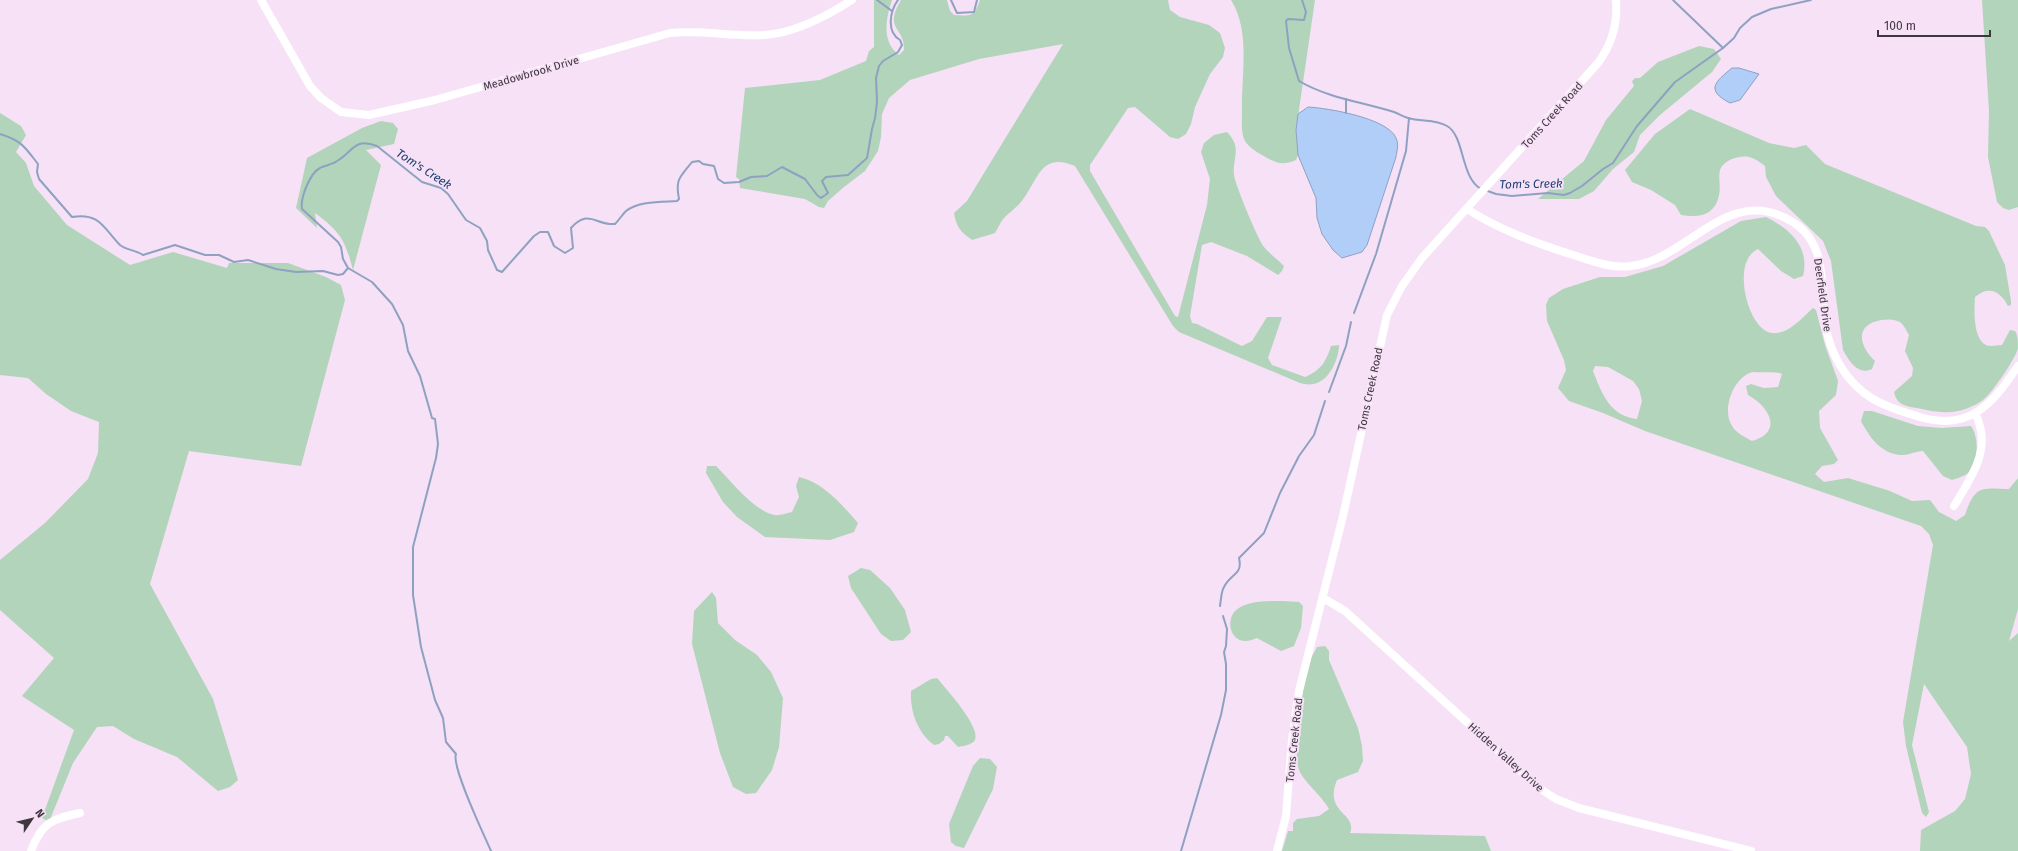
<svg xmlns="http://www.w3.org/2000/svg" width="2018" height="851" viewBox="0 0 2018 851" font-family="'Fira Sans',sans-serif">
<style>
.green{fill:#b2d4ba;fill-rule:evenodd}
.water{fill:#b1cef9;stroke:#8fa1c1}
.lines{fill:none;stroke-linecap:round;stroke-linejoin:round}
.stream{stroke:#8fa1c1;stroke-width:2}
.minor{stroke:#fff;stroke-width:8}
.labels{text-anchor:middle;stroke-width:4;stroke-linejoin:round;paint-order:stroke}
.street-label{font-size:11px;fill:#3f373f;stroke:#f6e1f6}
.water-label{font-size:12px;font-style:italic;fill:#1e4074;stroke:#f6e1f6}
</style>
<rect width="100%" height="100%" fill="#f6e1f6"/>
<g class="green">
<path d="M 874,0 L 892,0 C 886,18 881,42 899,55 L 904,50 C 905,27 883,30 901,0 L 947,0 L 950,11 L 954,15 C 971,16 974,17 980,0 L 1168,0 L 1170,10 L 1180,17 L 1209,25 L 1220,33 L 1225,48 L 1223,57 L 1210,74 L 1195,107 L 1191,124 L 1186,134 L 1178,139 L 1170,137 L 1135,107 L 1128,108 L 1090,165 L 1090,171 L 1175,316 L 1178,317 L 1207,205 L 1210,179 L 1201,152 L 1204,143 L 1214,135 L 1227,132 C 1243,149 1232,157 1234,175 C 1235,184 1258,240 1264,247 C 1270,254 1277,259 1284,266 L 1282,271 L 1278,275 L 1247,256 L 1211,242 L 1202,245 L 1190,316 L 1192,323 L 1197,324 L 1242,346 L 1252,341 L 1267,317 L 1282,317 L 1268,358 L 1272,365 L 1305,377 C 1321,370 1326,362 1331,346 L 1339,345 C 1339,359 1329,382 1313,384 C 1309,385 1304,384 1300,383 L 1179,332 L 1173,326 L 1075,166 C 1040,151 1038,181 1021,202 C 1016,208 1010,212 1005,217 C 1001,221 998,228 995,233 L 972,240 C 961,232 956,227 954,213 L 967,201 L 1063,44 L 979,59 L 910,80 L 889,98 L 882,114 L 881,137 L 878,151 L 865,171 L 844,187 L 828,201 L 824,208 L 819,207 L 805,199 L 740,188 L 739,179 L 736,177 L 745,88 L 820,80 L 866,61 L 869,51 L 874,47 Z"/>
<path d="M 1231,0 L 1315,0 L 1296,130 L 1298,155 L 1296,160 C 1284,165 1278,164 1267,158 C 1259,153 1248,148 1244,139 C 1241,131 1242,120 1242,111 C 1241,75 1251,32 1231,0 Z"/>
<path d="M 1982,0 L 2018,0 L 2018,207 L 2009,210 L 2003,208 L 1997,202 L 1988,157 L 1989,111 Z"/>
<path d="M 1699,46 L 1714,49 L 1721,59 L 1712,72 L 1660,115 L 1640,135 L 1634,152 L 1613,169 L 1594,191 L 1579,199 L 1538,199 L 1584,161 L 1606,120 L 1634,86 L 1632,81 L 1635,78 L 1640,78 L 1658,62 Z"/>
<path d="M 1690,109 L 1769,143 L 1794,148 L 1806,145 L 1825,164 L 1976,226 L 1985,227 L 1989,231 L 2005,265 L 2011,301 L 2011,305 L 2008,306 C 2001,292 1989,285 1975,297 C 1974,309 1973,339 1986,345 C 1990,347 1997,345 2002,345 L 2010,330 L 2015,331 C 2018,335 2018,343 2018,348 C 2016,358 1992,393 1984,399 C 1980,403 1973,406 1968,408 C 1951,415 1934,412 1917,408 C 1905,406 1897,405 1894,392 L 1912,376 L 1913,368 L 1905,351 L 1909,335 C 1906,330 1904,325 1900,322 C 1894,319 1888,319 1881,320 C 1854,325 1859,346 1875,361 L 1872,369 C 1858,376 1849,361 1843,350 L 1831,261 L 1823,241 L 1776,196 L 1766,177 L 1765,166 C 1760,162 1756,159 1749,157 C 1740,155 1723,160 1720,170 C 1718,178 1721,187 1719,195 C 1715,216 1698,218 1681,215 L 1675,205 L 1651,190 L 1632,182 L 1625,170 L 1655,134 Z"/>
<path d="M 0,113 L 21,126 L 26,135 L 16,152 L 26,163 L 34,186 L 67,225 L 130,265 L 173,252 L 227,268 L 229,263 L 288,263 L 326,277 L 341,285 L 345,300 L 301,466 L 189,451 L 150,584 L 213,699 L 238,780 L 230,787 L 218,791 L 177,757 L 134,739 L 113,726 L 97,727 L 73,763 L 49,822 L 42,818 L 74,730 L 22,696 L 54,658 L 0,610 L 0,560 L 45,523 L 88,479 L 98,453 L 99,422 L 71,411 L 46,394 L 28,378 L 0,375 Z"/>
<path d="M 381,121 L 393,123 L 398,129 L 394,144 L 366,150 L 381,165 L 353,270 C 345,239 340,232 315,213 L 317,228 L 296,208 L 307,158 L 362,128 Z"/>
<path d="M 1766,217 C 1790,229 1810,247 1803,276 L 1794,279 L 1781,271 L 1758,249 C 1730,261 1748,331 1772,333 C 1788,335 1803,317 1813,308 L 1816,310 L 1825,345 L 1838,381 L 1836,395 L 1819,411 L 1820,428 L 1838,460 L 1834,464 L 1822,466 L 1815,474 L 1824,482 L 1848,478 L 1890,491 L 1912,501 L 1930,500 L 1939,512 L 1956,521 L 1965,515 C 1975,485 1981,488 2009,489 L 2018,478 L 2018,609 L 2009,641 L 2018,633 L 2018,851 L 1920,851 L 1921,830 L 1955,811 L 1965,799 L 1971,774 L 1967,747 L 1924,684 L 1912,745 L 1929,812 L 1926,817 L 1922,813 L 1906,746 L 1903,722 L 1933,545 L 1929,534 L 1921,526 L 1645,431 L 1603,413 L 1569,401 L 1558,388 L 1566,370 L 1564,360 L 1547,321 L 1546,305 L 1549,298 L 1563,289 L 1600,277 L 1625,277 L 1663,266 L 1741,221 ZM 1595,366 L 1608,367 L 1633,381 L 1639,389 L 1642,401 L 1637,419 C 1610,416 1602,394 1593,371 ZM 1753,372 C 1762,373 1776,371 1782,374 L 1778,387 L 1764,388 L 1751,384 L 1746,386 L 1748,395 C 1769,406 1784,432 1752,441 C 1745,437 1736,433 1732,426 C 1721,409 1734,376 1753,372 Z"/>
<path d="M 1864,411 L 1872,411 L 1918,426 L 1942,428 L 1971,426 C 1979,437 1979,462 1969,472 C 1965,476 1958,478 1952,480 L 1943,476 L 1923,451 C 1916,451 1909,455 1902,455 C 1881,454 1870,438 1861,421 Z"/>
<path d="M 707,466 L 716,466 C 731,481 753,510 774,515 C 779,516 787,513 792,512 L 799,497 L 796,486 L 799,477 C 823,482 843,506 858,523 L 854,532 L 830,540 L 765,537 L 737,517 L 723,502 L 706,473 Z"/>
<path d="M 861,568 L 870,570 L 890,588 L 905,610 L 911,632 L 903,640 L 891,641 L 881,634 L 851,588 L 848,576 Z"/>
<path d="M 712,592 L 716,598 L 718,623 L 735,640 L 757,655 L 771,672 L 783,698 L 779,747 L 772,770 L 756,793 L 746,794 L 733,787 L 720,753 L 692,644 L 694,611 Z"/>
<path d="M 1283,601 L 1299,602 L 1303,606 L 1301,628 L 1294,646 L 1281,651 L 1257,638 C 1254,639 1249,641 1246,641 C 1230,641 1226,621 1235,611 C 1246,600 1269,601 1283,601 Z"/>
<path d="M 1325,646 L 1329,651 L 1329,660 L 1358,728 L 1362,746 L 1363,761 L 1358,772 L 1337,780 C 1323,813 1358,813 1350,833 L 1485,836 L 1491,851 L 1282,851 L 1288,831 L 1293,831 L 1293,823 L 1297,819 L 1319,816 L 1329,809 C 1323,797 1303,781 1299,770 C 1292,750 1303,681 1310,660 C 1312,656 1315,651 1317,647 Z"/>
<path d="M 937,678 C 946,689 981,727 975,740 C 972,745 963,746 958,747 L 948,736 L 945,736 L 944,740 L 939,744 L 934,745 C 917,732 910,711 911,691 L 931,679 Z"/>
<path d="M 980,758 L 990,759 L 997,767 L 993,789 L 964,848 L 956,846 L 951,842 L 949,824 L 973,766 Z"/>
</g>
<g class="water">
<path d="M 1732,68 L 1739,68 L 1759,74 L 1740,100 L 1730,103 C 1705,90 1715,82 1732,68 Z"/>
<path d="M 1308,107 C 1327,108 1388,118 1396,138 C 1399,144 1397,150 1396,157 L 1367,245 L 1362,252 L 1342,258 L 1333,250 L 1322,234 L 1317,218 L 1316,198 L 1298,155 L 1296,130 L 1298,114 Z"/>
</g>
<g class="lines">
<g class="stream">
<path d="M 877,0 L 892,11"/>
<path d="M 951,0 L 957,13 L 974,12 L 977,0"/>
<path d="M 1302,0 L 1306,12 L 1304,20 L 1288,19 L 1286,21 L 1289,48 L 1299,81 C 1328,98 1362,102 1394,112 C 1399,114 1404,117 1408,118 C 1421,122 1435,119 1447,126 C 1465,136 1460,177 1481,189"/>
<path d="M 1673,0 L 1723,48"/>
<path d="M 1346,99 L 1346,113"/>
<path d="M 0,134 C 22,141 24,146 38,164 L 37,172 L 39,179 L 72,217 C 100,212 104,229 120,245 C 126,250 136,250 143,255 L 175,245 L 205,255 L 219,255 L 234,262 L 248,260 L 276,269 L 296,272 L 323,271 L 338,275 L 343,274 L 348,268 L 343,259 L 341,247 L 338,242 L 302,209 C 300,198 310,173 320,168 C 325,165 332,165 337,161 C 353,152 354,137 377,146 L 422,182 L 441,188 L 448,194 L 466,220 L 480,228 L 487,241 L 488,250 L 497,270 L 502,272 L 534,236 L 540,232 L 548,232 L 554,246 L 565,253 L 573,248 L 571,228 C 589,208 596,226 615,224 C 619,220 622,215 626,211 C 639,201 661,202 677,201 L 679,199 C 675,179 680,177 692,162 L 699,161 L 703,164 L 714,166 L 718,179 L 724,183 L 739,182 L 751,177 L 767,176 L 782,167 L 805,179 L 817,195 L 821,198 L 828,193 L 822,181 L 826,177 L 848,175 L 867,158 L 872,129 L 875,118 L 877,102 L 876,78 L 879,66 L 883,61 L 898,52 L 902,45 L 900,40 C 886,32 890,11 898,0"/>
<path d="M 1485,190 L 1496,194 L 1512,196 L 1548,193 L 1564,195 L 1570,193 L 1582,186 L 1603,169 L 1613,163 L 1637,126 L 1675,82 L 1723,48 L 1734,38 L 1740,28 L 1752,17 L 1771,9 L 1811,0"/>
<path d="M 348,268 L 372,282 L 392,304 L 403,325 L 408,351 L 420,376 L 432,418 L 435,419 L 438,444 L 436,458 L 413,547 L 413,595 L 421,647 L 435,700 L 443,718 L 446,742 L 456,754 C 451,766 484,835 491,851"/>
<path d="M 1354,313 L 1376,254 L 1406,151 L 1409,118"/>
<path d="M 1329,392 L 1346,346 L 1351,322"/>
<path d="M 1220,606 C 1221,600 1221,592 1224,587 C 1231,573 1243,575 1239,558 L 1264,533 L 1280,493 L 1299,456 L 1314,435 L 1325,401"/>
<path d="M 1181,851 L 1221,715 L 1226,690 L 1226,664 L 1224,652 L 1226,646 L 1227,629 L 1223,616"/>
</g>
<g class="minor">
<path d="M 261,0 L 310,86 L 321,98 L 341,112 L 369,115 L 435,100 L 670,33 C 703,30 733,37 765,35 C 796,33 827,16 852,0"/>
<path d="M 1467,209 C 1500,230 1533,242 1570,254 C 1590,260 1610,269 1631,266 C 1688,260 1727,183 1791,221 C 1829,243 1820,287 1825,323 C 1830,354 1846,383 1873,399 C 1888,408 1904,412 1920,417 C 1970,432 1993,403 2018,366"/>
<path d="M 1954,506 C 1972,476 1993,448 1975,413"/>
<path d="M 1323,598 L 1345,611 L 1539,788 L 1556,799 L 1579,808 L 1751,851"/>
<path d="M 31,851 C 42,822 52,819 80,813"/>
<path d="M 1277,851 L 1286,816 L 1292,739 L 1299,691 L 1343,516 L 1387,315 L 1402,286 L 1422,258 L 1598,63 C 1612,44 1618,23 1616,0"/>
</g>
</g>
<g class="labels">
<g class="street-label">
<text transform="translate(531 73) rotate(-16)" y="4">Meadowbrook Drive</text>
<text transform="translate(1552 115) rotate(-48)" y="4">Toms Creek Road</text>
<text transform="translate(1823 295) rotate(82)" y="4">Deerfield Drive</text>
<text transform="translate(1370 389) rotate(-78)" y="4">Toms Creek Road</text>
<text transform="translate(1294 740) rotate(-84)" y="4">Toms Creek Road</text>
<text transform="translate(1506 757) rotate(42)" y="4">Hidden Valley Drive</text>
</g>
<g class="water-label">
<text transform="translate(424 169) rotate(33)" y="4">Tom's Creek</text>
<text transform="translate(1531 184) rotate(-1)" y="4">Tom's Creek</text>
</g>
</g>
<g transform="translate(32 819) rotate(55)" stroke="#f6e1f6" stroke-width="3" paint-order="stroke">
<path d="M0-3L7 15L0 10L-7 15Z" fill="#3f373f"/>
<text y="-6" font-size="11" font-weight="bold" text-anchor="middle" fill="#3f373f">N</text>
</g>
<path d="M1878 30v6h112v-6" fill="none" stroke="#3f373f" stroke-width="2"/>
<text x="1884" y="30" font-size="12" fill="#3f373f" stroke="#f6e1f6" stroke-width="3" paint-order="stroke">100 m</text>
</svg>
